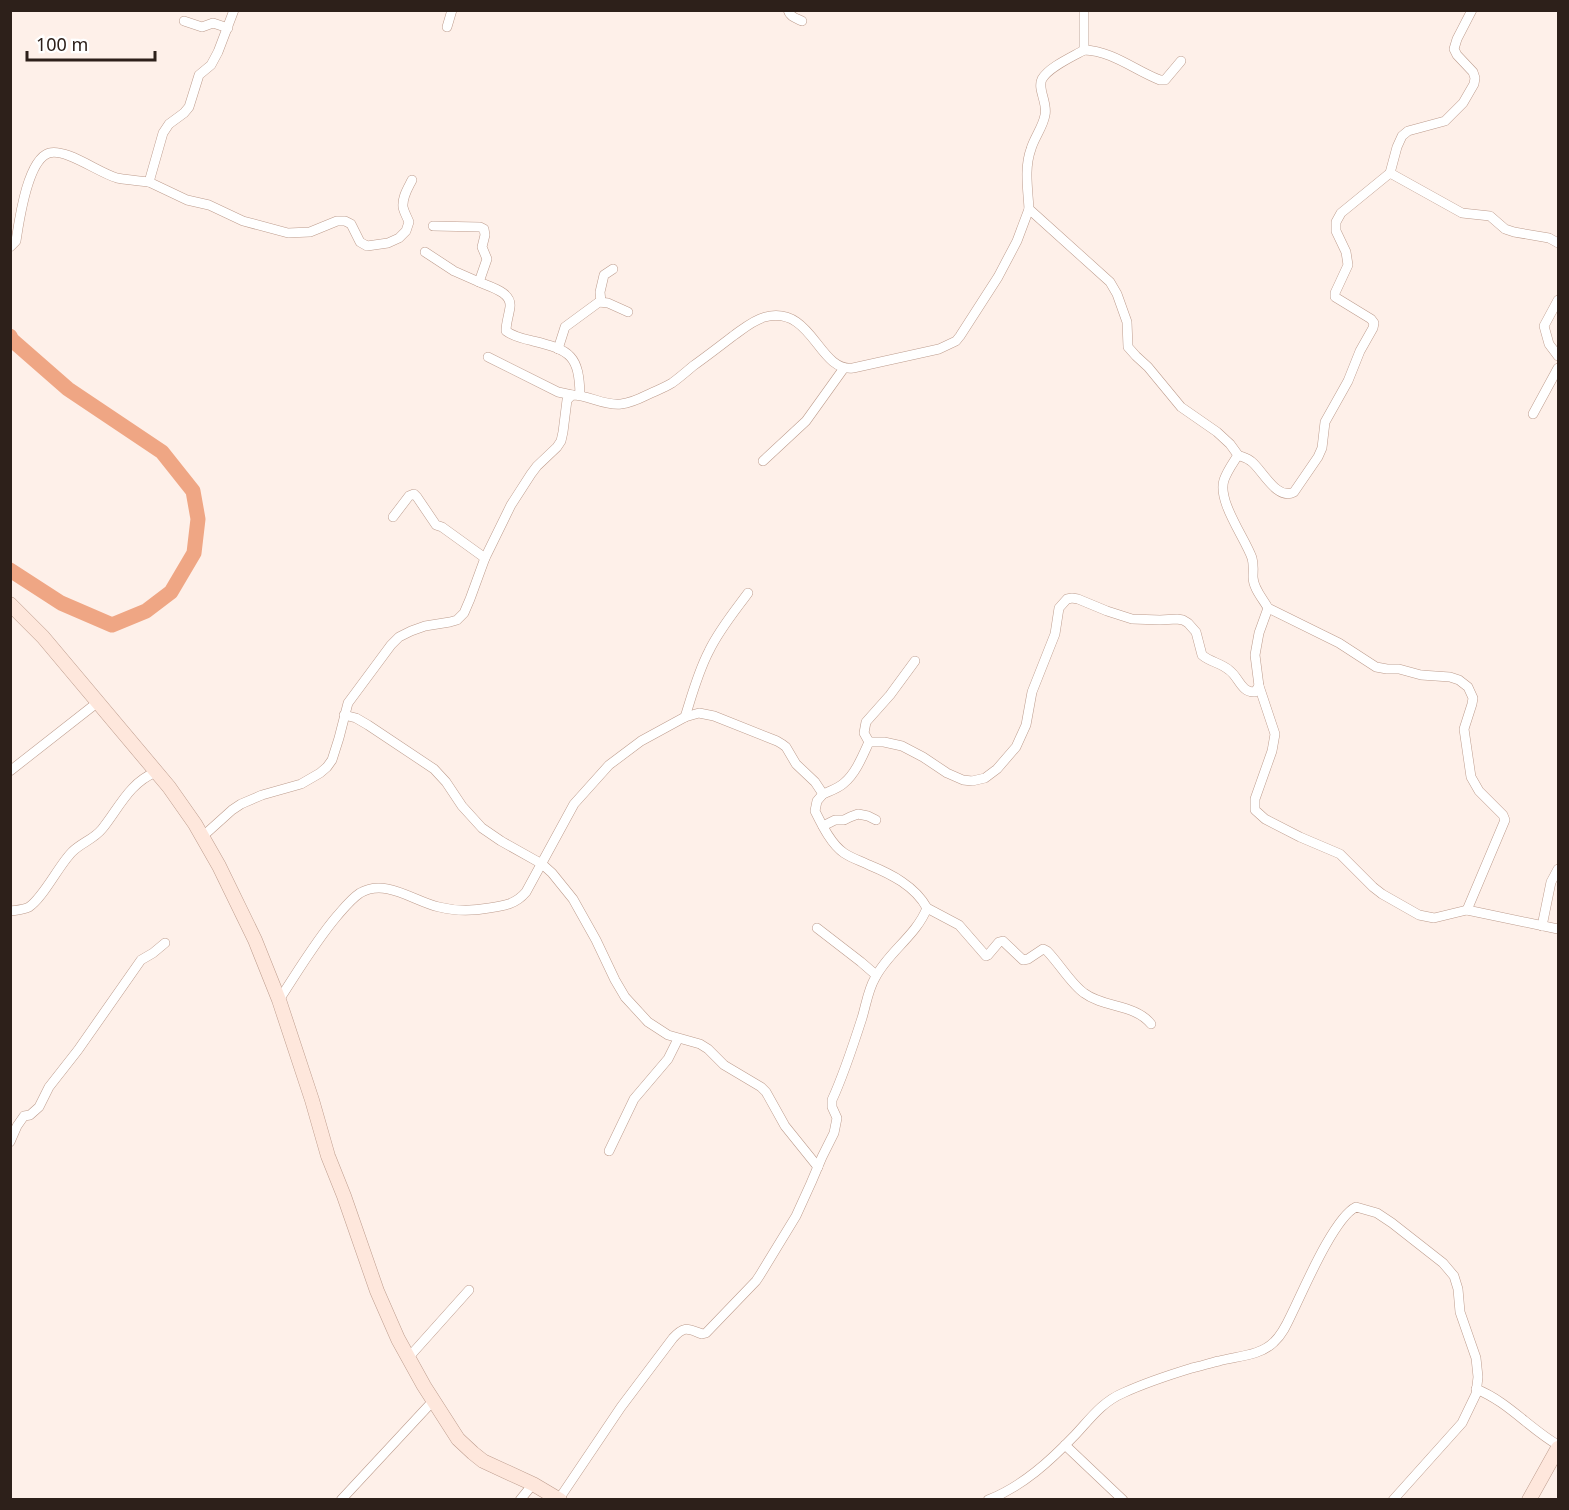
<svg xmlns="http://www.w3.org/2000/svg" width="1569" height="1510" viewBox="0 0 1569 1510" font-family="'Noto Sans',sans-serif">
<style>
.lines{fill:none;stroke-linecap:round;stroke-linejoin:round}
.river{stroke:#efa684;stroke-width:15}
.street-casing{stroke:#bd9c8d;stroke-width:10}
.secondary-casing{stroke:#bd9c8d;stroke-width:15}
.street{stroke:#fff;stroke-width:9}
.secondary{stroke:#fee7dc;stroke-width:14}
</style>
<rect width="100%" height="100%" fill="#fef0e9"/>
<g class="lines">
<path class="river" d="M 10,336 L 12,340 L 68,389 L 162,452 L 193,491 L 198,519 L 194,553 L 171,592 L 146,611 L 112,625 L 61,603 L 10,570"/>
<g class="street-casing">
<g id="street">
<path d="M 788,10 C 790,17 796,18 802,21"/>
<path d="M 1084,10 L 1084,50 C 1072,57 1049,67 1042,79 C 1037,89 1048,103 1045,115 C 1043,127 1034,138 1031,149 C 1024,168 1028,190 1029,209 L 1110,282 L 1117,294 L 1127,322 L 1128,347 L 1136,356 L 1148,367 L 1181,407 L 1217,432 L 1230,444 L 1238,455 C 1233,463 1227,471 1224,480 C 1217,501 1245,538 1252,558 C 1254,565 1253,570 1253,577 C 1253,588 1263,599 1268,608 L 1259,633 L 1255,655 L 1259,686 L 1275,734 L 1272,751 L 1255,799 L 1255,810 L 1265,819 L 1300,837 L 1340,854 L 1373,887 L 1382,894 L 1419,915 L 1434,918 L 1467,910 L 1558,929"/>
<path d="M 184,21 L 202,27 L 213,23 L 228,28"/>
<path d="M 447,27 L 452,10"/>
<path d="M 1084,50 C 1113,51 1134,70 1160,80 L 1165,80 L 1181,61"/>
<path d="M 1390,173 L 1462,213 L 1490,216 L 1505,229 L 1514,232 L 1549,238 L 1558,243"/>
<path d="M 149,182 L 187,200 L 209,205 L 243,221 L 288,233 L 310,232 L 337,221 L 345,221 L 351,224 L 360,242 L 367,246 L 388,243 L 399,238 L 406,231 L 409,222 C 407,217 404,212 403,207 C 402,197 408,188 412,180"/>
<path d="M 433,226 L 480,227 L 484,229 L 485,235 L 482,247 L 487,259 L 479,282 C 490,287 512,292 510,307 C 509,315 506,323 506,331 C 514,337 524,339 533,341 C 571,350 579,356 580,395"/>
<path d="M 10,247 L 16,241 C 19,222 27,160 49,153 C 66,148 99,173 117,178 C 128,180 139,181 149,182 L 163,133 L 169,124 L 184,113 L 189,107 L 199,75 L 211,65 L 218,52 L 234,10"/>
<path d="M 425,252 L 454,271 L 479,282"/>
<path d="M 1558,300 L 1544,326 L 1549,344 L 1558,356"/>
<path d="M 601,302 L 600,292 L 604,275 L 613,269"/>
<path d="M 558,349 L 565,327 L 599,302 L 608,303 L 628,312"/>
<path d="M 488,357 L 558,392 L 572,395"/>
<path d="M 1533,414 L 1558,368"/>
<path d="M 1238,455 C 1242,457 1248,458 1252,462 C 1263,471 1277,501 1294,492 L 1318,457 L 1322,448 L 1325,422 L 1348,381 L 1360,351 L 1373,328 L 1374,323 L 1371,319 L 1335,297 L 1335,293 L 1348,265 L 1346,252 L 1336,231 L 1336,222 L 1341,213 L 1390,173 L 1397,147 L 1402,136 L 1408,131 L 1445,121 L 1463,103 L 1474,84 L 1475,78 L 1473,72 L 1457,55 L 1454,49 L 1457,39 L 1472,10"/>
<path d="M 763,461 L 806,421 L 844,368"/>
<path d="M 393,517 L 409,496 L 414,494 L 417,497 L 436,525 L 442,527 L 485,558"/>
<path d="M 1268,608 L 1339,643 L 1376,667 L 1387,669 L 1399,669 L 1421,675 L 1450,677 L 1459,680 L 1468,687 L 1473,698 L 1472,704 L 1464,729 L 1471,777 L 1479,791 L 1503,815 L 1505,820 L 1467,910"/>
<path d="M 344,715 L 356,718 L 368,725 L 434,769 L 446,782 L 462,806 L 482,828 L 501,841 L 542,864 L 552,873 L 573,899 L 596,940 L 615,980 L 625,997 L 648,1022 L 668,1035 L 700,1044 L 708,1049 L 724,1065 L 761,1087 L 766,1092 L 785,1126 L 818,1167"/>
<path d="M 685,717 C 692,695 698,672 709,651 C 719,630 734,612 748,593"/>
<path d="M 869,742 L 864,733 L 866,722 L 890,695 L 915,661"/>
<path d="M 10,771 L 98,702"/>
<path d="M 823,826 L 835,820 L 844,820 L 850,817 L 858,814 L 868,816 L 876,820"/>
<path d="M 202,837 L 232,810 L 241,804 L 262,795 L 301,784 L 320,773 L 327,767 L 332,760 L 339,738 L 348,703 L 391,645 L 399,637 L 411,631 L 425,626 L 450,622 L 457,620 L 464,613 L 470,599 L 485,558 L 511,505 L 531,474 L 537,466 L 557,447 L 561,441 L 563,432 L 567,400 L 572,395 C 589,395 604,406 621,404 C 630,403 639,399 647,395 C 655,391 664,388 672,383 C 679,378 686,372 693,366 C 707,356 720,346 733,336 C 743,329 753,320 765,317 C 813,305 818,372 853,368 L 939,349 L 956,341 L 960,336 L 998,277 L 1017,241 L 1029,209"/>
<path d="M 927,908 L 959,925 L 986,956 L 988,955 L 999,942 L 1003,941 L 1023,960 L 1028,959 L 1043,949 L 1047,951 C 1059,963 1071,984 1084,993 C 1104,1008 1135,1004 1151,1024"/>
<path d="M 10,911 C 17,910 23,910 29,907 C 43,898 59,865 72,852 C 81,843 94,839 102,829 C 119,808 129,783 156,772"/>
<path d="M 1542,926 L 1551,882 L 1558,869"/>
<path d="M 817,928 L 861,962 L 876,975"/>
<path d="M 279,1000 C 298,971 315,942 337,916 C 344,908 351,899 360,893 C 386,878 413,901 439,907 C 455,911 473,911 489,908 C 504,906 516,904 526,892 L 574,804 L 609,765 L 641,741 L 685,717 L 699,713 L 714,716 L 777,741 L 782,744 L 786,747 L 796,764 L 815,782 L 823,794 C 830,791 839,788 844,783 C 856,773 863,755 869,742 L 884,742 L 902,746 L 923,757 L 947,773 L 963,780 L 972,781 L 985,778 L 997,769 L 1016,747 L 1026,725 L 1032,692 L 1055,634 L 1059,608 L 1067,599 L 1072,598 L 1078,599 L 1107,611 L 1132,619 L 1160,620 L 1177,619 L 1183,620 L 1188,623 L 1196,632 L 1202,655 C 1210,662 1221,663 1229,670 C 1239,677 1241,693 1255,692 L 1259,686"/>
<path d="M 10,1142 L 17,1126 L 24,1116 L 30,1115 L 39,1107 L 49,1087 L 78,1050 L 141,960 L 153,953 L 165,943"/>
<path d="M 609,1151 L 634,1099 L 668,1059 L 678,1039"/>
<path d="M 409,1357 L 469,1290"/>
<path d="M 1476,1389 C 1507,1401 1530,1429 1558,1445"/>
<path d="M 1065,1445 L 1123,1500"/>
<path d="M 559,1499 L 621,1407 L 673,1338 C 685,1325 688,1329 702,1334 L 706,1333 L 756,1281 L 760,1275 L 796,1216 L 811,1183 L 822,1157 L 834,1133 L 837,1118 L 832,1107 L 832,1100 C 844,1074 853,1046 862,1018 C 866,1005 868,990 875,978 C 888,952 916,936 927,908 C 915,886 891,874 869,865 C 861,861 851,858 844,853 C 831,844 822,825 815,811 L 817,801 L 823,794"/>
<path d="M 341,1500 L 433,1401"/>
<path d="M 520,1500 L 533,1484"/>
<path d="M 988,1500 C 1023,1486 1050,1461 1075,1435 C 1090,1419 1102,1402 1123,1393 C 1145,1383 1169,1375 1192,1368 C 1201,1366 1210,1363 1219,1361 C 1237,1356 1260,1356 1274,1342 C 1284,1333 1289,1319 1295,1307 C 1306,1284 1335,1217 1356,1207 L 1377,1213 L 1392,1223 L 1443,1263 L 1454,1276 L 1458,1289 L 1460,1312 L 1476,1358 L 1478,1377 L 1476,1394 L 1462,1423 L 1393,1500"/>
</g>
</g>
<g class="secondary-casing">
<g id="secondary">
<path d="M 10,604 L 43,637 L 169,787 L 195,824 L 219,866 L 255,940 L 279,1000 L 312,1100 L 328,1156 L 344,1196 L 377,1291 L 398,1339 L 424,1386 L 458,1439 L 473,1453 L 483,1461 L 533,1484 L 560,1500"/>
<path d="M 1529,1500 L 1558,1448"/>
</g>
</g>
<use href="#street" class="street"/>
<use href="#secondary" class="secondary"/>
</g>
<rect width="1569" height="1510" fill="none" stroke="#2d201a" stroke-width="24"/>
<path d="M27 51v9h128v-9" fill="none" stroke="#2d201a" stroke-width="3"/>
<text x="36" y="51" font-size="18" fill="#2d201a" stroke="#ffffff" stroke-width="4.5" paint-order="stroke">100 m</text>
</svg>
